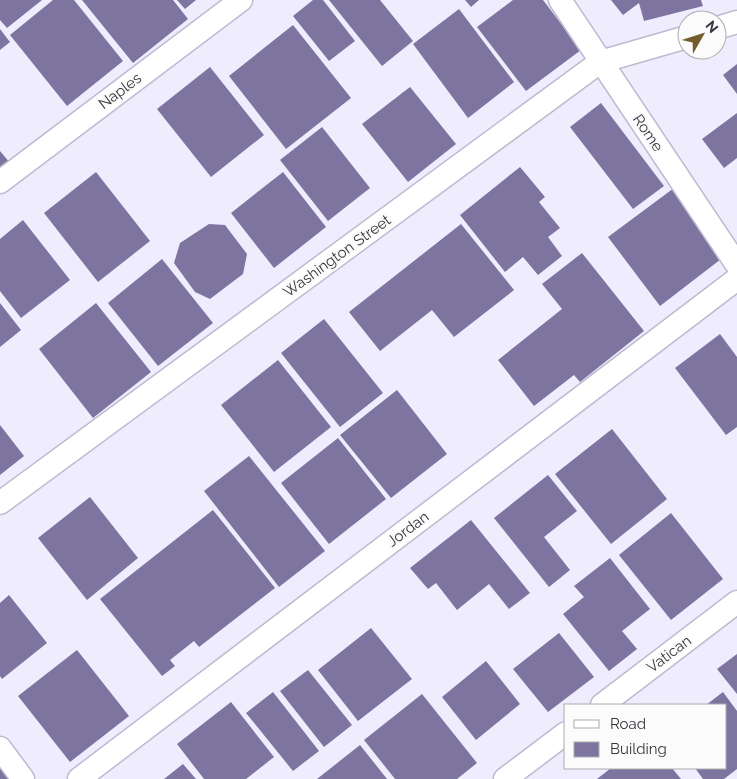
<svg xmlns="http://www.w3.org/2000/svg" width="737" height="779" viewBox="0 0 737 779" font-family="Raleway,sans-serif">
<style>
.building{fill:#7d74a0}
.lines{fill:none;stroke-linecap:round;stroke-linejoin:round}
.street-casing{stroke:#bebad0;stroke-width:25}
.street{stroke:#fff;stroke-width:22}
.labels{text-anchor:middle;stroke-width:5;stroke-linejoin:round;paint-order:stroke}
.street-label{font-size:15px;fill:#36353d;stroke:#fbfbfb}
</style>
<rect width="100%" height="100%" fill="#efecfe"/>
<g class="building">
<path d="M 0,0 L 42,0 L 7,28 L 0,20 Z"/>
<path d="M 53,0 L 74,0 L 123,61 L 67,106 L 10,35 Z"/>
<path d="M 82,0 L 173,0 L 188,19 L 133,63 Z"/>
<path d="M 177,0 L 196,0 L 185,9 Z"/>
<path d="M 313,0 L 323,0 L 355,41 L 329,61 L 293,16 Z"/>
<path d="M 329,0 L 380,0 L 413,41 L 382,66 Z"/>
<path d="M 465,0 L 479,0 L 471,7 Z"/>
<path d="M 513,0 L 543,0 L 581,50 L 526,91 L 477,27 Z"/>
<path d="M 611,0 L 701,0 L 703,6 L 644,21 L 639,3 L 623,15 Z"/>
<path d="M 459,9 L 514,82 L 468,118 L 413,44 Z"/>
<path d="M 293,25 L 351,98 L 286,149 L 229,76 Z"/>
<path d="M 0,29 L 10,42 L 0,50 Z"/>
<path d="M 737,64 L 737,94 L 723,75 Z"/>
<path d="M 210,67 L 264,135 L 211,177 L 157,109 Z"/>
<path d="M 410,87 L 456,144 L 408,182 L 362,124 Z"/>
<path d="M 601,103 L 664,186 L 633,209 L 570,127 Z"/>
<path d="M 737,113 L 737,158 L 724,168 L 702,139 Z"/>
<path d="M 322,127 L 370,188 L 328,221 L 280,160 Z"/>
<path d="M 0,151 L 10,163 L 0,172 Z"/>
<path d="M 520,167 L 545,197 L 539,202 L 560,228 L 548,237 L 562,256 L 538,275 L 523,257 L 505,272 L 460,215 Z"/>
<path d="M 96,172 L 150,241 L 98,282 L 44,213 Z"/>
<path d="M 283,172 L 326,227 L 274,268 L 231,213 Z"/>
<path d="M 674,188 L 725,256 L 660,306 L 608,237 Z"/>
<path d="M 23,220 L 70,280 L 21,318 L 0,291 L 0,239 Z"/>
<path d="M 209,224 L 225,225 L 247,254 L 243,274 L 210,299 L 195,292 L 174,263 L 180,243 Z"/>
<path d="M 461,224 L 514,290 L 454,337 L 432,310 L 380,351 L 349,312 Z"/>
<path d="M 582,253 L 644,331 L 580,382 L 574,375 L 534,406 L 498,360 L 562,309 L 542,284 Z"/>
<path d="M 162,259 L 213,323 L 158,366 L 108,303 Z"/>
<path d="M 0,303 L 21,330 L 0,347 Z"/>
<path d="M 96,303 L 151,372 L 93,418 L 39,349 Z"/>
<path d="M 324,319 L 383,393 L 340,427 L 281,353 Z"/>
<path d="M 720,334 L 737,357 L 737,427 L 726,435 L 675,368 Z"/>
<path d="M 278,360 L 331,427 L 274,472 L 221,405 Z"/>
<path d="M 397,390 L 447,454 L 391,498 L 340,435 Z"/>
<path d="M 0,425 L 24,456 L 0,475 Z"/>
<path d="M 612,429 L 667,499 L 611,544 L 555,474 Z"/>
<path d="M 338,438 L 386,499 L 329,544 L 281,483 Z"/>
<path d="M 249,456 L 325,551 L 279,587 L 204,491 Z"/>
<path d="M 548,475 L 577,511 L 544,537 L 570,570 L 549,587 L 494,518 Z"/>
<path d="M 90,497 L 138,558 L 87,600 L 38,538 Z"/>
<path d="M 213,510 L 275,588 L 199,647 L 194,641 L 170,660 L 175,666 L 162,676 L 100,599 Z"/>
<path d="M 671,513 L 723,579 L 671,620 L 619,555 Z"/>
<path d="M 471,520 L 530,593 L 509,609 L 489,584 L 457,610 L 436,583 L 428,589 L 410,568 Z"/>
<path d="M 610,558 L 650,609 L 622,631 L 637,649 L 609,671 L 563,614 L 584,597 L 574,586 Z"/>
<path d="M 9,595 L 47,643 L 2,679 L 0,676 L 0,603 Z"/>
<path d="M 371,628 L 412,679 L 358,721 L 318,670 Z"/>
<path d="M 559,633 L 594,677 L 548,712 L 513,669 Z"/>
<path d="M 77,650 L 129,716 L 70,762 L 18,696 Z"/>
<path d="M 737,654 L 737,694 L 717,669 Z"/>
<path d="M 486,661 L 520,704 L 476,740 L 442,697 Z"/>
<path d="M 308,670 L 352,725 L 324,747 L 280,691 Z"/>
<path d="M 273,692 L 319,751 L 293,771 L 246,713 Z"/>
<path d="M 723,692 L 737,711 L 737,769 L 724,779 L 703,779 L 695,768 L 726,768 L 726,705 L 706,705 Z"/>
<path d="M 422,694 L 477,763 L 457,779 L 395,779 L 364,740 Z"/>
<path d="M 231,702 L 274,757 L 246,779 L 204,779 L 177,744 Z"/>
<path d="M 360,745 L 387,779 L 317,779 Z"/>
<path d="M 0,764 L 12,779 L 0,779 Z"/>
<path d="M 183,764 L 196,779 L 164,779 Z"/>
<path d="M 611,768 L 672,768 L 681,779 L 597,779 Z"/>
</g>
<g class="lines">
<g class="street-casing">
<g id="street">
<path d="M 560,0 L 737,265"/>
<path d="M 717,28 L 737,22"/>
<path d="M 0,182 L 241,0"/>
<path d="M 0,503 L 600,62 L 687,37"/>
<path d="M 602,705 L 737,602"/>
<path d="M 0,748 L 23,779"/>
<path d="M 79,779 L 737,279"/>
<path d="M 505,779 L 566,733"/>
</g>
</g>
<use href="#street" class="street"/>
</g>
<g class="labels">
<g class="street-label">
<text transform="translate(120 91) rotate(-37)" y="5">Naples</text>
<text transform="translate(648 133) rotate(56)" y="5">Rome</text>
<text transform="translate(337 256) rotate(-36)" y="5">Washington Street</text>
<text transform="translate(408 529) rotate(-37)" y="5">Jordan</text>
<text transform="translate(669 654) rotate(-37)" y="5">Vatican</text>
</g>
</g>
<rect x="564" y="704" width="162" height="65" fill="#fbfbfb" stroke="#acacaf"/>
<rect x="574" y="720" width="25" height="8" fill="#ffffff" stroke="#acacaf"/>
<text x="610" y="729" font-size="15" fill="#36353d">Road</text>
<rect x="574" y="742" width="25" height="15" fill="#7d74a0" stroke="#acacaf"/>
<text x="610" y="754" font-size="15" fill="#36353d">Building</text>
<g transform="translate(702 35) rotate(51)"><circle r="24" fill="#fbfbfb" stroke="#acacaf"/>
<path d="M0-4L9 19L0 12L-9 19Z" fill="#735c2c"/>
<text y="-8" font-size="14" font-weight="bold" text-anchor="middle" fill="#36353d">N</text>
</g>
</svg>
